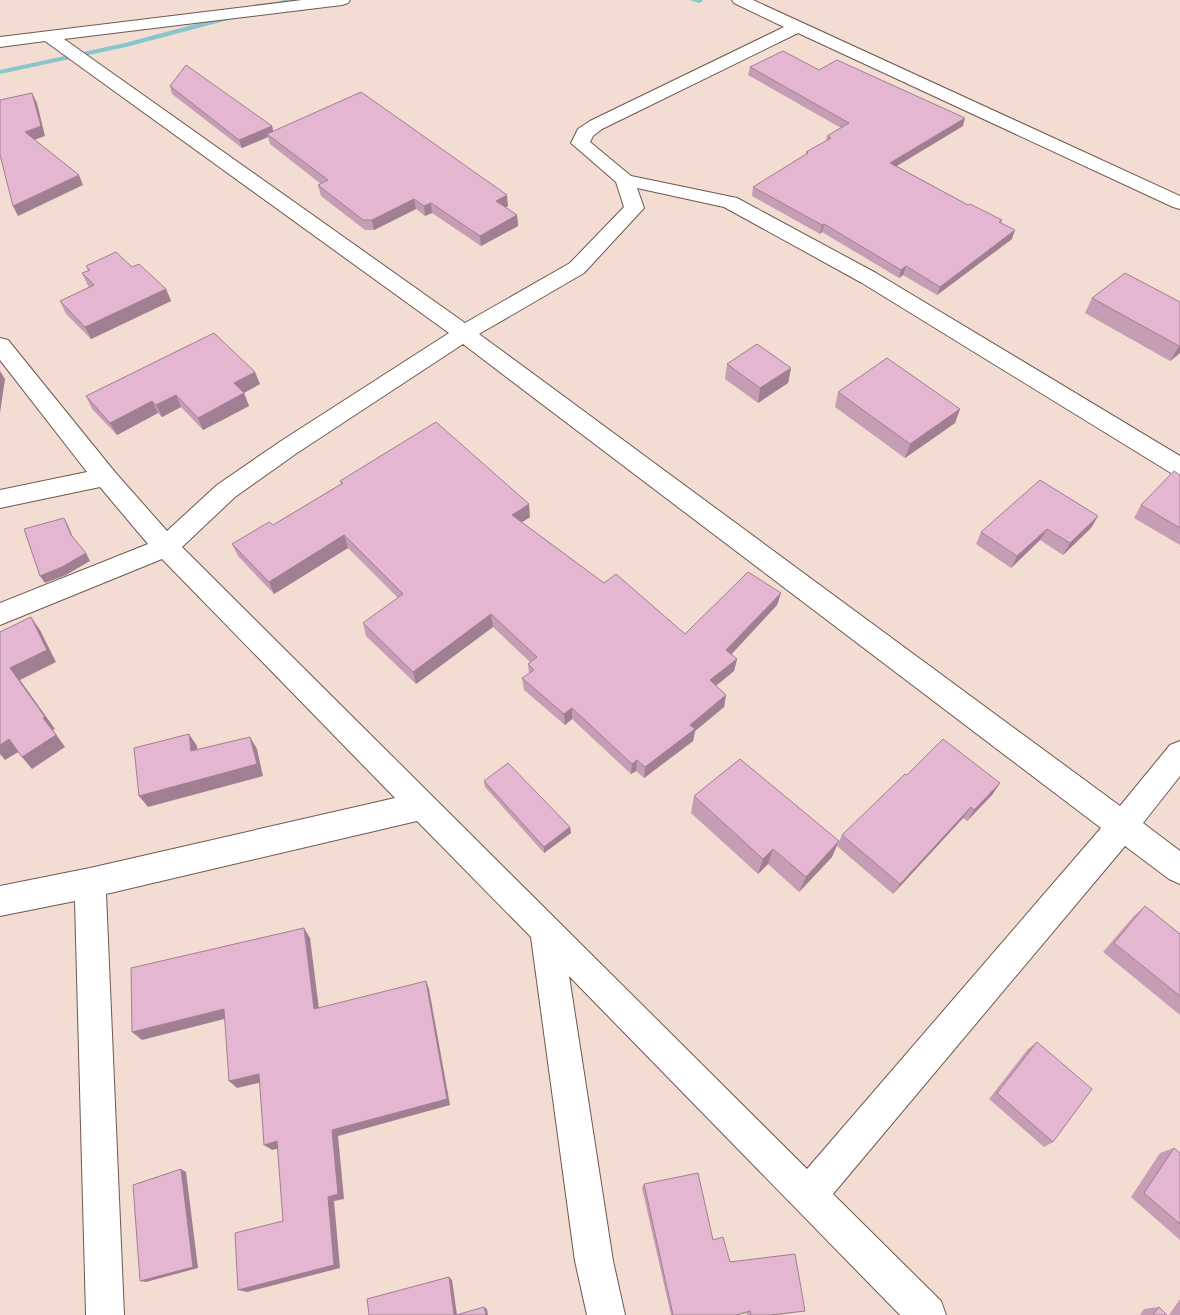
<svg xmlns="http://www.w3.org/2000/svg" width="1180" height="1315" viewBox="0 0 1180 1315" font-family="'Asap Condensed',sans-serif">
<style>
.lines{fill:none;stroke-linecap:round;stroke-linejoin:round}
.stream{fill:#88c6cd;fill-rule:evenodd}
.street-casing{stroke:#6d5951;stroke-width:2}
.street{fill:#fff;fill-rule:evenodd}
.wall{fill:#c59db4}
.shaded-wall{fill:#a07f92}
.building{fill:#e5b6d1;stroke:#a07f92}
</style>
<rect width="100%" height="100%" fill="#f3dcd2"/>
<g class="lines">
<g class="stream">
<path d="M 284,0 L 296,0 L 270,8 L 266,6 Z"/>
<path d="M 690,0 L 702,0 L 703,1 L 699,3 Z"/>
<path d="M 233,14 L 236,14 L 236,18 L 126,47 L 0,74 L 0,70 L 125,43 Z"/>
</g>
<g class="street-casing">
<path id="street" d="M 302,0 L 350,0 L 348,3 L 342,5 L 64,39 L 465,323 L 570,263 L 624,207 L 616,182 L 571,143 L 578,129 L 590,121 L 784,27 L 734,3 L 732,0 L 753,0 L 1180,196 L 1180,209 L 1173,207 L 798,33 L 602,129 L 593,136 L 590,142 L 631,176 L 737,198 L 876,273 L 1180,456 L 1180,476 L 1171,473 L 862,283 L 724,207 L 637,188 L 644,208 L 584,273 L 479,334 L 1120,806 L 1170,745 L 1180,741 L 1180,776 L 1143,823 L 1180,851 L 1180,884 L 1169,879 L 1125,846 L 833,1194 L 941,1301 L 946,1315 L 900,1315 L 569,976 L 613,1261 L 625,1315 L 587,1315 L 575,1261 L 531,937 L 417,821 L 106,894 L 124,1315 L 86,1315 L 75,901 L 0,916 L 0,886 L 90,868 L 395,798 L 162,559 L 0,625 L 0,603 L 148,544 L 100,487 L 0,508 L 0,490 L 87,472 L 0,360 L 0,338 L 8,340 L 114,471 L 167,531 L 217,485 L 281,441 L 449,333 L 45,41 L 0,47 L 0,37 ZM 463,344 L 1101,828 L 807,1169 L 182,547 L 235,497 L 297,453 Z"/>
</g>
<use href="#street" class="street"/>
</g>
<g class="wall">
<path d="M 750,67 L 819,70 L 963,126 L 897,166 L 968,205 L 1002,220 L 1001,223 L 1012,239 L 937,295 L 903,275 L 899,278 L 822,232 L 820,234 L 752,196 L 753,187 L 806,155 L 806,152 L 826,141 L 827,136 L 841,128 L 748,75 Z"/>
<path d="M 170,86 L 272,126 L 273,131 L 508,206 L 505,207 L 517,215 L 518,226 L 481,246 L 432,213 L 425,216 L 416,209 L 374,230 L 365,230 L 321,196 L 318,185 L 321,184 L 270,144 L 268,137 L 242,148 L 172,94 Z"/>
<path d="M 86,266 L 132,267 L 166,289 L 171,301 L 91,339 L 66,314 L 60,301 L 89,287 L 88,286 L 82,273 L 88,271 Z"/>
<path d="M 1092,298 L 1180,302 L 1180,353 L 1170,361 L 1085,313 Z"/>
<path d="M 727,364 L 791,368 L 788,383 L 758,403 L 725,379 Z"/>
<path d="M 260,384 L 244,393 L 249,406 L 203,430 L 181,407 L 162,417 L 158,413 L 117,435 L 92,409 L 86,396 Z"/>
<path d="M 838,392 L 960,409 L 955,423 L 905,458 L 835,407 Z"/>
<path d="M 1180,475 L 1180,545 L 1134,518 L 1141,505 Z"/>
<path d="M 340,481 L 530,517 L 522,522 L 604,583 L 685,634 L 781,593 L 777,605 L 731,655 L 737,659 L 734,671 L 716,686 L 726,695 L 724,707 L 695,731 L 693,741 L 644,778 L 636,771 L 631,774 L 572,719 L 565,725 L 524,690 L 522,678 L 529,674 L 528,664 L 530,662 L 493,627 L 416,684 L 366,636 L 363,623 L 398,598 L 348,548 L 274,594 L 238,556 L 232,544 L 273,525 L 341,484 Z"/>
<path d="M 1098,516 L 1091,528 L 1063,555 L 1040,540 L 1011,568 L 976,544 L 981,532 Z"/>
<path d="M 907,775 L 1000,783 L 992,795 L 967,821 L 963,818 L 893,894 L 837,846 L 842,835 Z"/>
<path d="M 484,781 L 570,827 L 571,833 L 544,853 L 485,787 Z"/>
<path d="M 694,796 L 832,857 L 799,892 L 768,864 L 758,874 L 691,813 Z"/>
<path d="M 1145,906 L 1180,934 L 1180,1015 L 1103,952 L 1134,916 Z"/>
<path d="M 1037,1042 L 1053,1142 L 1044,1147 L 989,1099 L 1028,1049 Z"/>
<path d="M 1174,1148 L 1180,1153 L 1180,1240 L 1131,1197 L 1160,1153 Z"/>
<path d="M 644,1184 L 713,1240 L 730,1262 L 805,1311 L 800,1312 L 777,1315 L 747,1315 L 746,1313 L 738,1315 L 671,1315 L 642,1188 Z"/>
<path d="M 1180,1299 L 1180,1315 L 1169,1315 Z"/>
<path d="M 1159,1307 L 1167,1315 L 1140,1315 L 1144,1309 Z"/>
</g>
<g class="shaded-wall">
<path d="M 32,93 L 37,103 L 45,136 L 29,142 L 25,132 Z"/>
<path d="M 965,118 L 963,126 L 888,171 L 890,163 Z"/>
<path d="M 272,126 L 274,134 L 267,134 L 268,137 L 242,148 L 239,140 Z"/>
<path d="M 79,175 L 83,185 L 18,216 L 13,206 Z"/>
<path d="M 507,195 L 508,206 L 496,212 L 496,201 Z"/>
<path d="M 414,199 L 416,209 L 374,230 L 372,220 Z"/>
<path d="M 431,203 L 432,213 L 425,216 L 424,206 Z"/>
<path d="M 517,215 L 518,226 L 481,246 L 480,236 Z"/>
<path d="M 824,224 L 822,232 L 820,234 L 822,225 Z"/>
<path d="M 1015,230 L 1012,239 L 937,295 L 940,287 Z"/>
<path d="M 906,266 L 903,275 L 899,278 L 901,270 Z"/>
<path d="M 166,289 L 171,301 L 91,339 L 85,327 Z"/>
<path d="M 1180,345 L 1180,353 L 1170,361 L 1179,346 Z"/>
<path d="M 791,368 L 788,383 L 758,403 L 760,388 Z"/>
<path d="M 0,371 L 5,379 L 0,413 Z"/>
<path d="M 255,372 L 260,384 L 238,396 L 234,383 Z"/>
<path d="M 244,393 L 249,406 L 203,430 L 198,418 Z"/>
<path d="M 176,395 L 181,407 L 162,417 L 156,405 Z"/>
<path d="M 152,401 L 158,413 L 117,435 L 110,423 Z"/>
<path d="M 960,409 L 955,423 L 905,458 L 910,444 Z"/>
<path d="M 529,504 L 530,517 L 513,528 L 512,515 Z"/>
<path d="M 1098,516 L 1091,528 L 1063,555 L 1070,543 Z"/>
<path d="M 64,518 L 68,525 L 75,543 L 71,535 Z"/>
<path d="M 1047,529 L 1040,540 L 1011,568 L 1017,556 Z"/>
<path d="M 344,535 L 348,548 L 274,594 L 269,582 Z"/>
<path d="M 86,553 L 90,561 L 66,575 L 45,583 L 40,576 Z"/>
<path d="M 781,593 L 777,605 L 724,662 L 726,650 Z"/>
<path d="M 491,614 L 493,627 L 416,684 L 413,672 Z"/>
<path d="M 31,617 L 40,630 L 56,662 L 20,680 L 55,729 L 53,730 L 65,747 L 32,769 L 22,757 L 43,718 L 10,668 Z"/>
<path d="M 737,659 L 734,671 L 708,692 L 710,680 Z"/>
<path d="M 726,695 L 724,707 L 695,731 L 693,741 L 644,778 L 645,767 L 690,725 Z"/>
<path d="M 572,708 L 572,719 L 565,725 L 564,714 Z"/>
<path d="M 189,734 L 197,746 L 199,763 L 191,751 Z"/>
<path d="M 250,737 L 257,749 L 263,776 L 148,807 L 139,796 Z"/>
<path d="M 9,739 L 20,751 L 5,760 L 0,754 L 0,745 Z"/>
<path d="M 637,760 L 636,771 L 631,774 L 632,764 Z"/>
<path d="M 1000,783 L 992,795 L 967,821 L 974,810 Z"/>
<path d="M 971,807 L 963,818 L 893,894 L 900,884 Z"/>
<path d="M 570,827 L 571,833 L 544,853 L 544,847 Z"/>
<path d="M 839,841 L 832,857 L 799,892 L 806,877 Z"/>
<path d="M 773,849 L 768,864 L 758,874 L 763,859 Z"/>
<path d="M 304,928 L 310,938 L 320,1017 L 314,1009 Z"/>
<path d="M 426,981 L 429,989 L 450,1105 L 338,1136 L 344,1199 L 334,1201 L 340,1268 L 247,1292 L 238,1290 L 328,1197 L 332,1130 Z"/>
<path d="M 224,1009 L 232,1017 L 142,1040 L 132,1032 Z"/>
<path d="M 259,1074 L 267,1081 L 237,1088 L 229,1081 Z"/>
<path d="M 277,1141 L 284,1147 L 272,1150 L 264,1145 Z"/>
<path d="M 181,1169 L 186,1172 L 198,1268 L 146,1282 L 140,1281 Z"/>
<path d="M 449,1277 L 452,1280 L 457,1315 L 454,1315 Z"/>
<path d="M 484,1307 L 487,1309 L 488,1315 L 486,1315 Z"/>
</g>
<g class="building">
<path d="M 783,51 L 819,70 L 837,60 L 965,118 L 890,163 L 968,205 L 970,204 L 1002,220 L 999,222 L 1015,230 L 940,287 L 906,266 L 901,270 L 824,224 L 822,225 L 753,187 L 808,153 L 806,152 L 831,138 L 827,136 L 849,123 L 750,67 Z"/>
<path d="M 186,65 L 272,126 L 239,140 L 170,86 Z"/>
<path d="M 361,92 L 507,195 L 496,201 L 517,215 L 480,236 L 431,203 L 424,206 L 414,199 L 372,220 L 363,220 L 318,185 L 328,180 L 267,134 Z"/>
<path d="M 32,93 L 41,126 L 25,132 L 79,175 L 13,206 L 0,155 L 0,100 Z"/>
<path d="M 116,252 L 132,267 L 139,264 L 166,289 L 85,327 L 60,301 L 94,285 L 82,273 L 90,270 L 86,266 Z"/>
<path d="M 1125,273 L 1180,302 L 1180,345 L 1179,346 L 1092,298 Z"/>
<path d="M 214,333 L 255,372 L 234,383 L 244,393 L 198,418 L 176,395 L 156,405 L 152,401 L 110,423 L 86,396 Z"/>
<path d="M 757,344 L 791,368 L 760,388 L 727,364 Z"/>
<path d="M 887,358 L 960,409 L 910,444 L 838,392 Z"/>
<path d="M 436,422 L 529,504 L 512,515 L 604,583 L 616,574 L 685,634 L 748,572 L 781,593 L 726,650 L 737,659 L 710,680 L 726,695 L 690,725 L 695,729 L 645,767 L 637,760 L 632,764 L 572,708 L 564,714 L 522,678 L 534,670 L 528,664 L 537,657 L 491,614 L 413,672 L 363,623 L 403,594 L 344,535 L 269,582 L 232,544 L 269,522 L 273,525 L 343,483 L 340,481 Z"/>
<path d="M 1174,471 L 1180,475 L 1180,528 L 1141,505 Z"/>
<path d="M 1040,480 L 1098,516 L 1070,543 L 1047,529 L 1017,556 L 981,532 Z"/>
<path d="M 64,518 L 71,535 L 86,553 L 62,567 L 40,576 L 24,529 Z"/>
<path d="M 31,617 L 47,650 L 10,668 L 45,717 L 43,718 L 56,735 L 22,757 L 9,739 L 0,745 L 0,632 Z"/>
<path d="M 189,734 L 191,751 L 250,737 L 257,764 L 139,796 L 134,748 Z"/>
<path d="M 943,739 L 1000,783 L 974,810 L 971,807 L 900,884 L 842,835 L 905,774 L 907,775 Z"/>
<path d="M 740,759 L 839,841 L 806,877 L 773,849 L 763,859 L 694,796 Z"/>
<path d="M 508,763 L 570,827 L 544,847 L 484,781 Z"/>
<path d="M 1145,906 L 1180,934 L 1180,996 L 1114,943 Z"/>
<path d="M 304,928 L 314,1009 L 426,981 L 447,1099 L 332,1130 L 338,1194 L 328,1197 L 334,1265 L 238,1290 L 235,1233 L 283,1221 L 277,1141 L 264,1145 L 259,1074 L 229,1081 L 224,1009 L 132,1032 L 131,968 Z"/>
<path d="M 1037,1042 L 1092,1089 L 1053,1142 L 997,1093 Z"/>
<path d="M 1174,1148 L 1180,1153 L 1180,1224 L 1144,1193 Z"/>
<path d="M 181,1169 L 193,1267 L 140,1281 L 133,1185 Z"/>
<path d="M 698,1173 L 713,1240 L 723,1237 L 730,1262 L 795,1254 L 805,1311 L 770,1315 L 751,1315 L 750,1311 L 736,1315 L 673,1315 L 644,1184 Z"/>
<path d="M 449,1277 L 454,1315 L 369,1315 L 367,1299 Z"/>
<path d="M 484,1307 L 486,1315 L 456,1315 Z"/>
<path d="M 1159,1307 L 1167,1315 L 1153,1315 Z"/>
</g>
</svg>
